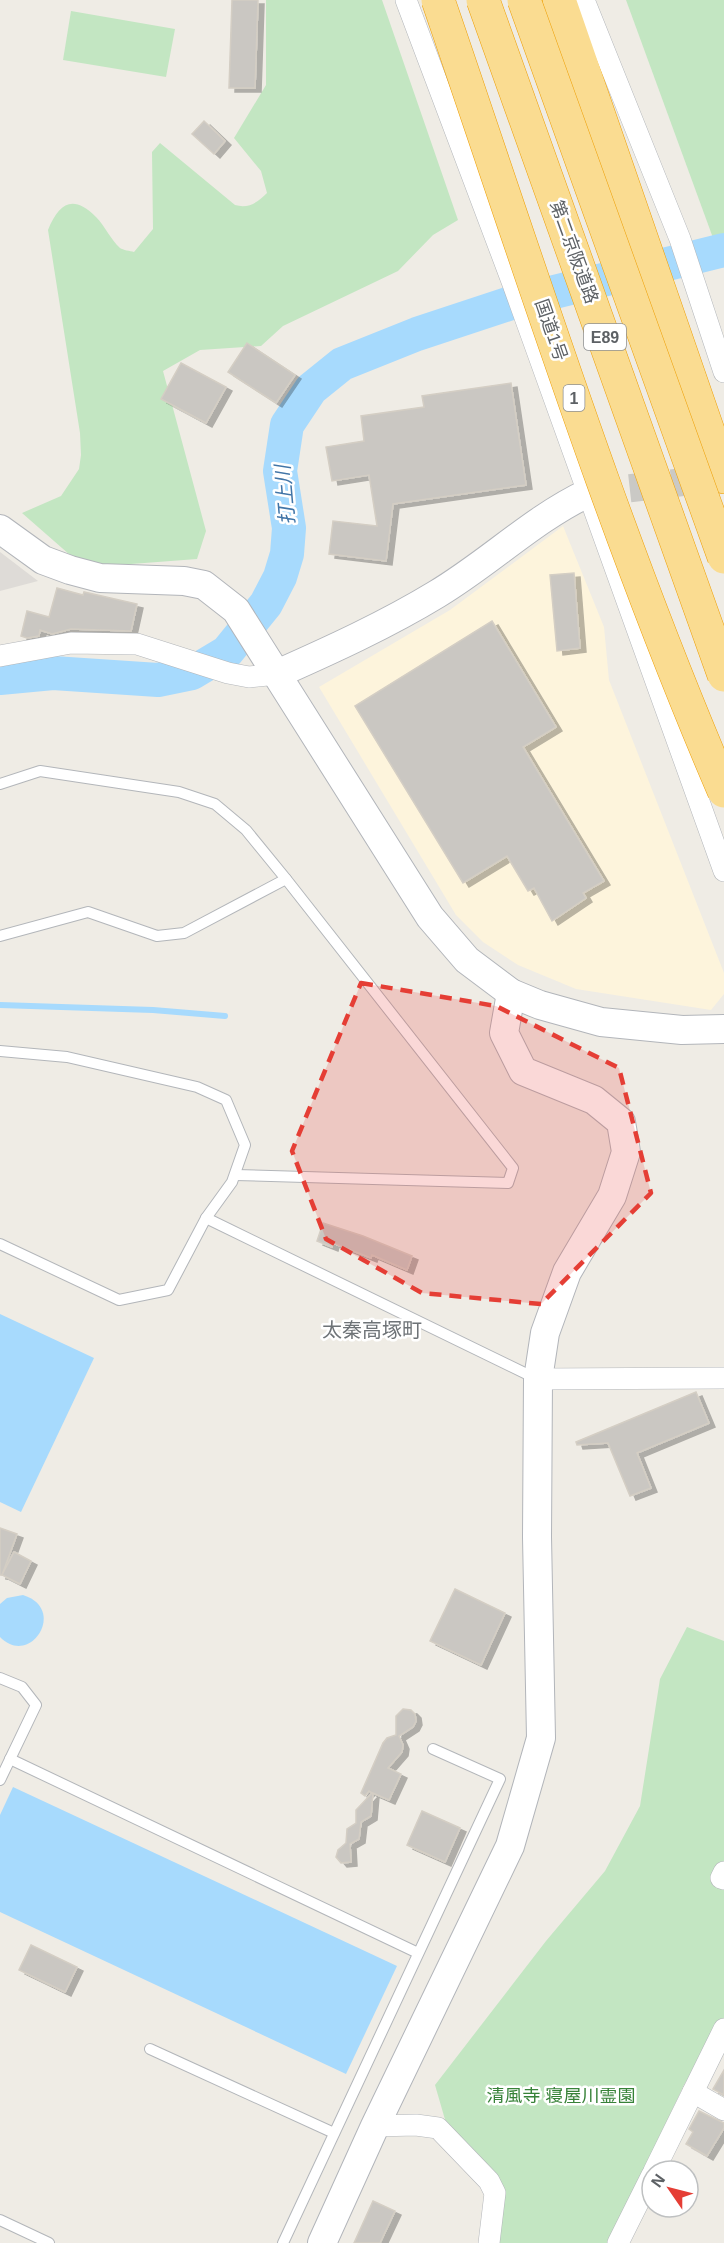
<svg xmlns="http://www.w3.org/2000/svg" width="724" height="2243" viewBox="0 0 724 2243" font-family="Arial,'Noto Sans JP',sans-serif">
<style>
.commercial{fill:#fdf4dc}
.industrial{fill:#dedbd7}
.green{fill:#c3e6c2}
.water{fill:#a7dafd}
.lines{fill:none;stroke-linecap:round;stroke-linejoin:round}
.stream{stroke:#a7dafd;stroke-width:6}
.river{stroke:#a7dafd;stroke-width:34}
.building{fill:#cac7c2;stroke:#d4cec4;stroke-width:1.5;filter:url(#shadow)}
.secondary-tunnel{stroke:#cac9c5;stroke-width:28;stroke-dasharray:28 14;stroke-linecap:butt}
.lane-casing{stroke:#b3b6ba;stroke-width:12}
.street-casing{stroke:#b3b6ba;stroke-width:22}
.secondary-casing{stroke:#b2b5ba;stroke-width:30}
.highway-casing{stroke:#ee9f06;stroke-width:34}
.lane{stroke:#fff;stroke-width:10}
.street{stroke:#fff;stroke-width:21}
.secondary{stroke:#fff;stroke-width:28}
.highway{stroke:#fadc91;stroke-width:33}
.highway-bridge-casing{stroke:#ee9f06;stroke-width:34;stroke-linecap:butt}
.highway-bridge{stroke:#fadc91;stroke-width:33}
.marked{fill:#e53e35;fill-opacity:0.2;stroke:#e53e35;stroke-width:4.5;stroke-dasharray:12 8;stroke-linejoin:round}
.labels{text-anchor:middle;stroke-width:5;stroke-linejoin:round;paint-order:stroke}
.shield{fill:#fff;stroke:#8e9093;stroke-width:1.5}
.shield-label{font-size:16px;font-weight:bold;fill:#5d6165}
.street-label{font-size:18px;fill:#5d6165;stroke:#fff}
.park-label{font-size:18px;fill:#378238;stroke:#fff}
.water-label{font-size:20px;font-style:italic;fill:#4175a7;stroke:#fff}
.neighbourhood-label{font-size:20px;fill:#6e7377;stroke:#fff}
</style>
<defs>
<filter id="shadow"><feDropShadow dx="6" dy="4" stdDeviation="0" flood-color="#0004"/></filter>
</defs>
<rect width="100%" height="100%" fill="#efece5"/>
<path class="commercial" d="M 563,526 L 604,627 L 609,680 L 724,973 L 724,994 L 711,1010 L 576,989 L 518,965 L 483,942 L 456,915 L 319,687 L 450,610 Z"/>
<path class="industrial" d="M 0,552 L 38,581 L 0,591 Z"/>
<g class="green">
<path d="M 266,0 L 382,0 L 458,220 L 433,235 L 398,271 L 283,326 L 261,346 L 200,350 L 163,371 L 206,531 L 197,559 L 105,566 L 70,555 L 22,513 L 61,496 L 79,469 L 81,455 L 80,433 L 48,230 C 59,203 73,194 96,217 C 105,226 111,240 120,248 C 123,250 130,251 134,252 L 153,229 L 152,152 L 160,143 L 235,205 C 249,209 258,202 267,193 L 261,171 L 234,138 L 266,85 Z"/>
<path d="M 626,0 L 724,0 L 724,268 Z"/>
<path d="M 71,11 L 175,29 L 166,77 L 63,60 Z"/>
<path d="M 687,1627 L 724,1641 L 724,2020 L 684,2085 L 609,2243 L 497,2243 L 499,2189 L 446,2123 L 435,2085 L 546,1941 L 605,1871 L 640,1806 L 660,1679 Z"/>
</g>
<g class="water">
<path d="M 0,1314 L 94,1358 L 21,1512 L 0,1502 Z"/>
<path d="M 23,1595 C 68,1609 30,1668 0,1637 L 0,1604 L 7,1598 Z"/>
<path d="M 13,1787 L 397,1966 L 346,2074 L 0,1912 L 0,1815 Z"/>
</g>
<g class="lines">
<path class="stream" d="M 0,1005 L 153,1010 L 225,1016"/>
<path class="river" d="M 0,678 L 53,673 L 158,680 L 192,673 L 227,652 L 266,604 L 280,577 L 287,554 L 289,528 L 280,471 L 287,425 L 311,389 L 342,364 L 417,334 L 514,302 L 724,250"/>
</g>
<g class="building">
<path d="M 232,0 L 258,0 L 255,88 L 229,88 Z"/>
<path d="M 204,121 L 225,141 L 214,154 L 192,134 Z"/>
<path d="M 247,343 L 295,375 L 276,403 L 228,372 Z"/>
<path d="M 181,363 L 226,387 L 206,423 L 161,399 Z"/>
<path d="M 511,383 L 526,485 L 393,504 L 386,561 L 329,554 L 333,521 L 377,526 L 369,475 L 332,481 L 326,447 L 364,441 L 361,416 L 424,407 L 422,396 Z"/>
<path d="M 574,573 L 580,648 L 557,651 L 550,575 Z"/>
<path d="M 57,588 L 83,595 L 84,592 L 137,604 L 131,631 L 71,629 L 52,634 L 40,630 L 39,636 L 27,638 L 21,636 L 27,611 L 49,617 Z"/>
<path d="M 492,621 L 556,727 L 523,747 L 604,881 L 583,893 L 586,898 L 552,921 L 534,888 L 528,891 L 507,856 L 463,883 L 355,706 Z"/>
<path d="M 323,1223 L 363,1236 L 412,1256 L 407,1270 L 372,1255 L 371,1258 L 333,1243 L 332,1247 L 317,1241 Z"/>
<path d="M 696,1392 L 709,1423 L 637,1453 L 651,1488 L 630,1496 L 608,1443 L 577,1445 L 576,1442 Z"/>
<path d="M 0,1528 L 17,1534 L 2,1575 L 0,1575 Z"/>
<path d="M 14,1552 L 31,1561 L 20,1584 L 2,1575 Z"/>
<path d="M 455,1589 L 505,1613 L 481,1665 L 430,1641 Z"/>
<path d="M 403,1709 L 411,1710 L 415,1714 L 416,1721 L 413,1727 L 399,1736 L 403,1745 L 402,1752 L 388,1768 L 401,1774 L 389,1800 L 373,1793 L 371,1816 L 361,1822 L 359,1839 L 350,1844 L 351,1862 L 341,1863 L 336,1857 L 338,1850 L 346,1843 L 347,1829 L 356,1823 L 356,1810 L 372,1793 L 369,1791 L 365,1796 L 361,1793 L 383,1743 L 387,1738 L 396,1735 L 396,1716 Z"/>
<path d="M 422,1811 L 460,1828 L 445,1862 L 407,1845 Z"/>
<path d="M 31,1945 L 77,1967 L 65,1992 L 19,1970 Z"/>
<path d="M 724,2070 L 724,2095 L 713,2089 Z"/>
<path d="M 699,2111 L 724,2123 L 724,2128 L 707,2156 L 686,2144 L 693,2132 L 689,2129 Z"/>
<path d="M 373,2201 L 395,2211 L 380,2243 L 354,2243 Z"/>
</g>
<g class="lines">
<path class="secondary-tunnel" d="M 588,493 L 719,478"/>
<g class="lane-casing">
<g id="lane">
<path d="M 0,784 L 40,771 L 179,792 L 215,804 L 246,830 L 286,879 L 513,1168 L 508,1183 L 235,1175"/>
<path d="M 0,936 L 88,912 L 157,936 L 184,933 L 286,879"/>
<path d="M 0,1051 L 67,1057 L 197,1087 L 226,1100 L 245,1145 L 232,1182 L 206,1218 L 168,1290 L 119,1300 L 0,1244"/>
<path d="M 206,1218 L 537,1379"/>
<path d="M 0,1678 L 22,1687 L 36,1705 L 0,1780"/>
<path d="M 10,1759 L 418,1953"/>
<path d="M 150,2049 L 334,2133"/>
<path d="M 0,2220 L 49,2243"/>
<path d="M 283,2243 L 500,1779 L 433,1749"/>
</g>
</g>
<g class="street-casing">
<g id="street">
<path d="M 406,0 L 513,284 L 724,871"/>
<path d="M 584,0 L 680,239 L 724,372"/>
<path d="M 0,656 L 71,643 L 137,644 L 228,673 L 249,677 L 277,674"/>
<path d="M 538,1379 L 724,1378"/>
<path d="M 724,1872 L 721,1878 L 724,1879"/>
<path d="M 693,2092 L 724,2110"/>
<path d="M 375,2126 L 416,2125 L 438,2128 L 489,2181 L 495,2193 L 489,2243"/>
<path d="M 654,2171 L 724,2029"/>
<path d="M 618,2243 L 652,2175"/>
</g>
</g>
<g class="secondary-casing">
<g id="secondary">
<path d="M 0,529 L 43,560 L 70,570 L 100,578 L 184,581 L 204,585 L 236,610 L 430,917 L 467,960 L 511,993 L 540,1005 L 601,1022 L 682,1030 L 724,1029"/>
<path d="M 277,674 C 331,650 386,625 437,594 C 489,563 533,519 588,493"/>
<path d="M 322,2243 L 375,2126 L 510,1846 L 541,1738 L 537,1537 L 538,1379 L 545,1333 L 567,1272 L 612,1196 L 626,1152 L 621,1122 L 594,1100 L 523,1071 L 504,1033 L 511,993"/>
</g>
</g>
<g class="highway-casing">
<path id="highway" d="M 559,0 L 724,477"/>
</g>
<use href="#lane" class="lane"/>
<use href="#street" class="street"/>
<use href="#secondary" class="secondary"/>
<use href="#highway" class="highway"/>
<g class="highway-bridge-casing">
<g id="highway-bridge">
<path d="M 438,0 C 529,265 613,533 724,791"/>
<path d="M 483,0 L 724,675"/>
<path d="M 524,0 L 724,557"/>
</g>
</g>
<use href="#highway-bridge" class="highway-bridge"/>
</g>
<path class="marked" d="M 361,983 L 496,1006 L 619,1068 L 651,1193 L 541,1304 L 422,1293 L 326,1239 L 292,1151 Z"/>
<g class="labels">
<g class="shield">
<rect x="584" y="324" width="42" height="26" rx="4.5"/>
<rect x="563.5" y="385" width="21" height="26" rx="4.5"/>
</g>
<g class="shield-label">
<text x="605" y="343">E89</text>
<text x="574" y="404">1</text>
</g>
<g class="street-label">
<text transform="translate(574 252) rotate(70)" y="6">第二京阪道路</text>
<text transform="translate(551 330) rotate(71)" y="6">国道1号</text>
</g>
<g class="park-label">
<text x="561" y="2102">清風寺 寝屋川霊園</text>
</g>
<g class="water-label">
<text transform="translate(285 495) rotate(-95)" y="7">打上川</text>
</g>
<g class="neighbourhood-label">
<text x="372" y="1337">太秦高塚町</text>
</g>
</g>
<g transform="translate(670 2189) rotate(305)"><circle r="28" fill="#ffffff" stroke="#bec0c1" stroke-width="1.5"/>
<path d="M0-4.5L10 22L0 15L-10 22Z" fill="#e53e35"/>
<text y="-9" font-size="16" font-weight="bold" text-anchor="middle" fill="#5d6165">N</text>
</g>
</svg>
